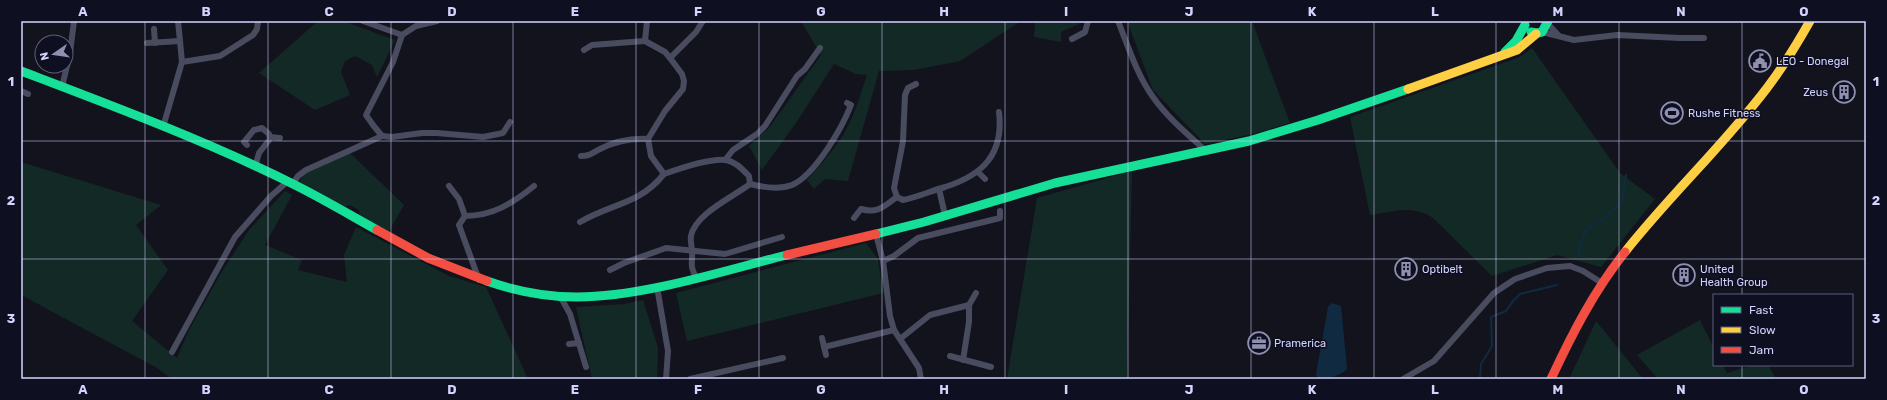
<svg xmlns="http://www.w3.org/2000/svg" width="1887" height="400" viewBox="0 0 1887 400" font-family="Rubik,sans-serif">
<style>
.green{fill:#122926}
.water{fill:#102b41}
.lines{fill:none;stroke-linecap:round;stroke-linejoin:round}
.stream{stroke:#102b41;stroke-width:2}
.street{stroke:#494b5e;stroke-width:6}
.fast{stroke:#16e098;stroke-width:9}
.slow{stroke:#ffcf43;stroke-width:9}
.jam{stroke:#f24e42;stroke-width:9}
.grid{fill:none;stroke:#d2d4fd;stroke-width:1;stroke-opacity:0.55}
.labels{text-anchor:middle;stroke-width:3.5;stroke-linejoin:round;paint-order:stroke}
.poi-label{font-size:11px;fill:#d2d4fd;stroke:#0f0f22;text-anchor:start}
.neatline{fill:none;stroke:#d2d4fd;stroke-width:1.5}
.grid-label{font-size:13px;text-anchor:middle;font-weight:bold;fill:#d2d4fd}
</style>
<rect width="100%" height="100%" fill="#13131e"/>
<g class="green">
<path d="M 318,21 L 343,21 L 395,40 L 377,77 L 372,65 L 355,56 L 345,61 L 341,72 L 350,95 L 315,110 L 259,73 Z"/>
<path d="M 801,21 L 1021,21 L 960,61 L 914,70 L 879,71 L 848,181 L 825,179 L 814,189 L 807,180 C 819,167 831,153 842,137 C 854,118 860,95 867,75 L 856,74 L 834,64 L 796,123 L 762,170 L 749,146 L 769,128 L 821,55 Z"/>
<path d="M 1035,21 L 1080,21 L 1079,24 L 1061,32 L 1061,42 L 1034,37 Z"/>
<path d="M 1127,21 L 1252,21 L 1290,123 L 1257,133 L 1205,144 L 1153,90 Z"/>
<path d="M 1532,48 L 1620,173 L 1655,199 L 1601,267 L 1557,255 L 1492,276 L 1433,218 C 1412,204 1393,212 1370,215 L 1350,117 L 1520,57 Z"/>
<path d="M 350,153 L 404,205 L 388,233 L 360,216 L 359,210 L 350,205 L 344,207 L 299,184 C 301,170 337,158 350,153 Z"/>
<path d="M 21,162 L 161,205 L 136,225 L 168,270 L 132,321 L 177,358 L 189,330 L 221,273 L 249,230 L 285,191 L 292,195 L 265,245 L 302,260 L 298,270 L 347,282 L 344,255 L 356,227 L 449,276 L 486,287 L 528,379 L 172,379 L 157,368 L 23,296 L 21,297 Z"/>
<path d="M 1132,171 L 1127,379 L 1007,379 L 1037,198 Z"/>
<path d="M 866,243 L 878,259 L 883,293 L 687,341 L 676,293 Z"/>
<path d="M 643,300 L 658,348 L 657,379 L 592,379 L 576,307 L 624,304 Z"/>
<path d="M 1700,320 L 1714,348 L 1714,365 L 1723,365 L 1727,373 L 1753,365 L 1768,365 L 1776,379 L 1658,379 L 1637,355 Z"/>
<path d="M 1596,321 L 1643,379 L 1569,379 Z"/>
</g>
<path class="water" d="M 1332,303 L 1341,306 L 1347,369 C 1340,376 1327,379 1318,379 L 1316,374 L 1328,307 Z"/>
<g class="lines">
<g class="stream">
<path d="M 1579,256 L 1580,244 L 1586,230 L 1603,219 L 1622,202 L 1626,175"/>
<path d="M 1480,379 L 1481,364 L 1492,346 L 1491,317 L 1506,311 L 1513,301 L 1520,294 L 1557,285"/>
</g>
<g class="street">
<path d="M 363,21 L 402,35"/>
<path d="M 1118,21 C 1128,46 1137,75 1153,97 C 1167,117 1186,133 1205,150"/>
<path d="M 1548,24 L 1559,36"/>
<path d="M 154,29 L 155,43"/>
<path d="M 1542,32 L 1574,40 L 1617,35 L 1680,38 L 1704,38"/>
<path d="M 1072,39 L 1085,32 L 1088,21"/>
<path d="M 645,41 L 665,52 L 670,58 L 696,32 L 703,21"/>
<path d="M 147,43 L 180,41 L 178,21"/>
<path d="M 584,50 L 592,45 L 645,41 L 647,21"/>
<path d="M 182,62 L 220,56 L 253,35 L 257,29 L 258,21"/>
<path d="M 916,84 L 908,88 L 905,95 L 903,141 L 894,188 L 897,197 L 903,200 C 918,197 931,191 945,187 C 983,175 1004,154 999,112"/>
<path d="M 62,87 L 70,53 L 74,21"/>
<path d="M 21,91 L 28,94"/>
<path d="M 163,127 L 182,62 L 180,41"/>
<path d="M 382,136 L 392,137 L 422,133 L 437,133 L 483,137 L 503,133 L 510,122"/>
<path d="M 270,137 L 280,138"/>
<path d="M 247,145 L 244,142 L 254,130 L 262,128 L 269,134 L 270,139 L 259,153 L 255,167"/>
<path d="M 581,156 C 589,156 591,154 598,150 C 613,142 631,138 648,139 L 665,111 L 683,89 L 684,81 L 682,74 L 670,58"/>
<path d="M 725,160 L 733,150 L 757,134 L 765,126 L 797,76 L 805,69 L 820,48"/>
<path d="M 978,172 L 985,179"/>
<path d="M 664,174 C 678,169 711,158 726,160 C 736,162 742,169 749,176 L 750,184 C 733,197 695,214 691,236 C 690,241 692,246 692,251 C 693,263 689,265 696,277"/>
<path d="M 750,184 C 762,187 779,190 792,185 C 815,175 842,128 851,105 L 847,103"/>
<path d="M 292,185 L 298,176 L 306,170 L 382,136 L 373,125 L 366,115 L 393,62 L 402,35 L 416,26 L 437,21"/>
<path d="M 449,186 L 459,199 L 465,216"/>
<path d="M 939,189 L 945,215"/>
<path d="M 854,218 L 861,209 C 878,214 884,206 897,197"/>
<path d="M 580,222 C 612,203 639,205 664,174 L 651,156 L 648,139"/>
<path d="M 876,234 L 883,261 L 890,316 L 894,330 L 919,368 L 921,379"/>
<path d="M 883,261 L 894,256 L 918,238 L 1000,218 L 1000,211"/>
<path d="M 610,270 L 624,263 L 666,248 L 725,254 L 782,237"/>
<path d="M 479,280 L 459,225 L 465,216 C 493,216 513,203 534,186"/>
<path d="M 657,287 L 668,351 L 666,379"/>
<path d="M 560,296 L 570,314 L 586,367"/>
<path d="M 822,338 L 826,355"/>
<path d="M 900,339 L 930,315 L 969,305"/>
<path d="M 569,344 L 579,343"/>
<path d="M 824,347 L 894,330"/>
<path d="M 172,352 L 235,237 L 271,196 L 287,182"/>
<path d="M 950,356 L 991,367"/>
<path d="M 963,360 L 969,322 L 969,305 L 976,293"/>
<path d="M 690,379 L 783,358"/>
<path d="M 1403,379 L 1434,361 L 1494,293 L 1515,279 L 1547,268 L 1570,266 L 1583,271 L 1602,283"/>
</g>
<g class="fast">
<path d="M 1531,32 L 1537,33 L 1542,32 L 1548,21"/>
<path d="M 1505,52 L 1516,41 L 1525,25"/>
<path d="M 21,71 C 113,106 207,141 295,185 C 323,199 350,215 377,230"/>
<path d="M 876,234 L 924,222 L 1055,183 L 1249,141 L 1318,120 L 1408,89"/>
<path d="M 487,281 C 515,291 547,297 577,297 C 643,297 722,271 787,255"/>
</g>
<g class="slow">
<path d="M 1408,89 L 1517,50 L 1536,34"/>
<path d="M 1625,252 C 1670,195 1723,146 1767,88 C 1783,67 1797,44 1810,21"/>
</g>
<g class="jam">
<path d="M 377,230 L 428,258 L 487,281"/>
<path d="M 787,255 L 876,234"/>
<path d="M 1551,379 C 1572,334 1594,291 1625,252"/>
</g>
</g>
<path class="grid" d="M 145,21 L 145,379M 268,21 L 268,379M 391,21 L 391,379M 513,21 L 513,379M 636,21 L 636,379M 759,21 L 759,379M 882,21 L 882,379M 1005,21 L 1005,379M 1128,21 L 1128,379M 1251,21 L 1251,379M 1374,21 L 1374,379M 1496,21 L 1496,379M 1619,21 L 1619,379M 1742,21 L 1742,295M 21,141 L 1866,141M 21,259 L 1866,259M 1742,365 L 1742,379"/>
<defs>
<g id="civic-ring" transform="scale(1.15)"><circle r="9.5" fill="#0f0f22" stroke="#8f90af" stroke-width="1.5"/><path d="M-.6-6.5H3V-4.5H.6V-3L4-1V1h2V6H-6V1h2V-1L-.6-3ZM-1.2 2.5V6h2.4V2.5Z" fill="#8f90af"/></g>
<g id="building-ring" transform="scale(1.15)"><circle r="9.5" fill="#0f0f22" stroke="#8f90af" stroke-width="1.5"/><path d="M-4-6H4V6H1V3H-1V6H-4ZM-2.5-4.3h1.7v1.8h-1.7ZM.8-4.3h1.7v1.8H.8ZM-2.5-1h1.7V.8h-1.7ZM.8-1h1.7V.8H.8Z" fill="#8f90af"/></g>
<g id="stadium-ring" transform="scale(1.15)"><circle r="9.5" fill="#0f0f22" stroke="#8f90af" stroke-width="1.5"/><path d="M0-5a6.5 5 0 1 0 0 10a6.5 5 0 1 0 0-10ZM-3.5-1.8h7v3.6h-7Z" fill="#8f90af"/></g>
<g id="office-ring" transform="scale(1.15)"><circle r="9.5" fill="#0f0f22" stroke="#8f90af" stroke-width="1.5"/><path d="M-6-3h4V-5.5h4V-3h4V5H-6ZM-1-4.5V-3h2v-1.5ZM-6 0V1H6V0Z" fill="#8f90af"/></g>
</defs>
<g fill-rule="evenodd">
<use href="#civic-ring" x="1760" y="61"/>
<use href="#building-ring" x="1844" y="92"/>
<use href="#stadium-ring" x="1672" y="113"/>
<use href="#building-ring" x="1406" y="269"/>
<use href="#building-ring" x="1684" y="275"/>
<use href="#office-ring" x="1259" y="343"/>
</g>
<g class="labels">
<g class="poi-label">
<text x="1776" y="65">LEO - Donegal</text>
<text x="1828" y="96" text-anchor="end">Zeus</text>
<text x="1688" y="117">Rushe Fitness</text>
<text x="1422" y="273">Optibelt</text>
<text x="1700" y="273">United<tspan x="1700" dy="13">Health Group</tspan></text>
<text x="1274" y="347">Pramerica</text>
</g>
</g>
<rect width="1887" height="400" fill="none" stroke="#0f0f22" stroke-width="44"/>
<rect x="1713" y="294" width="140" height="72" fill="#0f0f22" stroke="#5d5e7a"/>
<rect x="1721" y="307" width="20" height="6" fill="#16e098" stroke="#5d5e7a"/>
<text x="1749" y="314" font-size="12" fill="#d2d4fd">Fast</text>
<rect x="1721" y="327" width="20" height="6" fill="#ffcf43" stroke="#5d5e7a"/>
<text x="1749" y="334" font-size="12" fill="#d2d4fd">Slow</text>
<rect x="1721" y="347" width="20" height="6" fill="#f24e42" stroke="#5d5e7a"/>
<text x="1749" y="354" font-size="12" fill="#d2d4fd">Jam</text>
<g transform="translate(54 54) rotate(257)"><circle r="19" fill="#0f0f22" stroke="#5d5e7a"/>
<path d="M0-3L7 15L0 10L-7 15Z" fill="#8f90af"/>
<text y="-6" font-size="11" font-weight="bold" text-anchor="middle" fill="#d2d4fd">N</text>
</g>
<rect x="22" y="22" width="1843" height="356" class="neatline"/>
<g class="grid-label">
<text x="83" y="16">A</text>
<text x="206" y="16">B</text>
<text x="329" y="16">C</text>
<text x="452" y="16">D</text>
<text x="575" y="16">E</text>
<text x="698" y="16">F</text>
<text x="821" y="16">G</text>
<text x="944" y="16">H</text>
<text x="1066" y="16">I</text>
<text x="1189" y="16">J</text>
<text x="1312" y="16">K</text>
<text x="1435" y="16">L</text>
<text x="1558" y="16">M</text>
<text x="1681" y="16">N</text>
<text x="1804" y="16">O</text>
<text x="11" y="86">1</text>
<text x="1876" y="86">1</text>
<text x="11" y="205">2</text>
<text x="1876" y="205">2</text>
<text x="11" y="323">3</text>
<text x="1876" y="323">3</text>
<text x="83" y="394">A</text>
<text x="206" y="394">B</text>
<text x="329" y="394">C</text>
<text x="452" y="394">D</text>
<text x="575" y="394">E</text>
<text x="698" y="394">F</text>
<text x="821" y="394">G</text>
<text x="944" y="394">H</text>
<text x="1066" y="394">I</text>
<text x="1189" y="394">J</text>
<text x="1312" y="394">K</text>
<text x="1435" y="394">L</text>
<text x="1558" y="394">M</text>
<text x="1681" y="394">N</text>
<text x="1804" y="394">O</text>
</g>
</svg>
